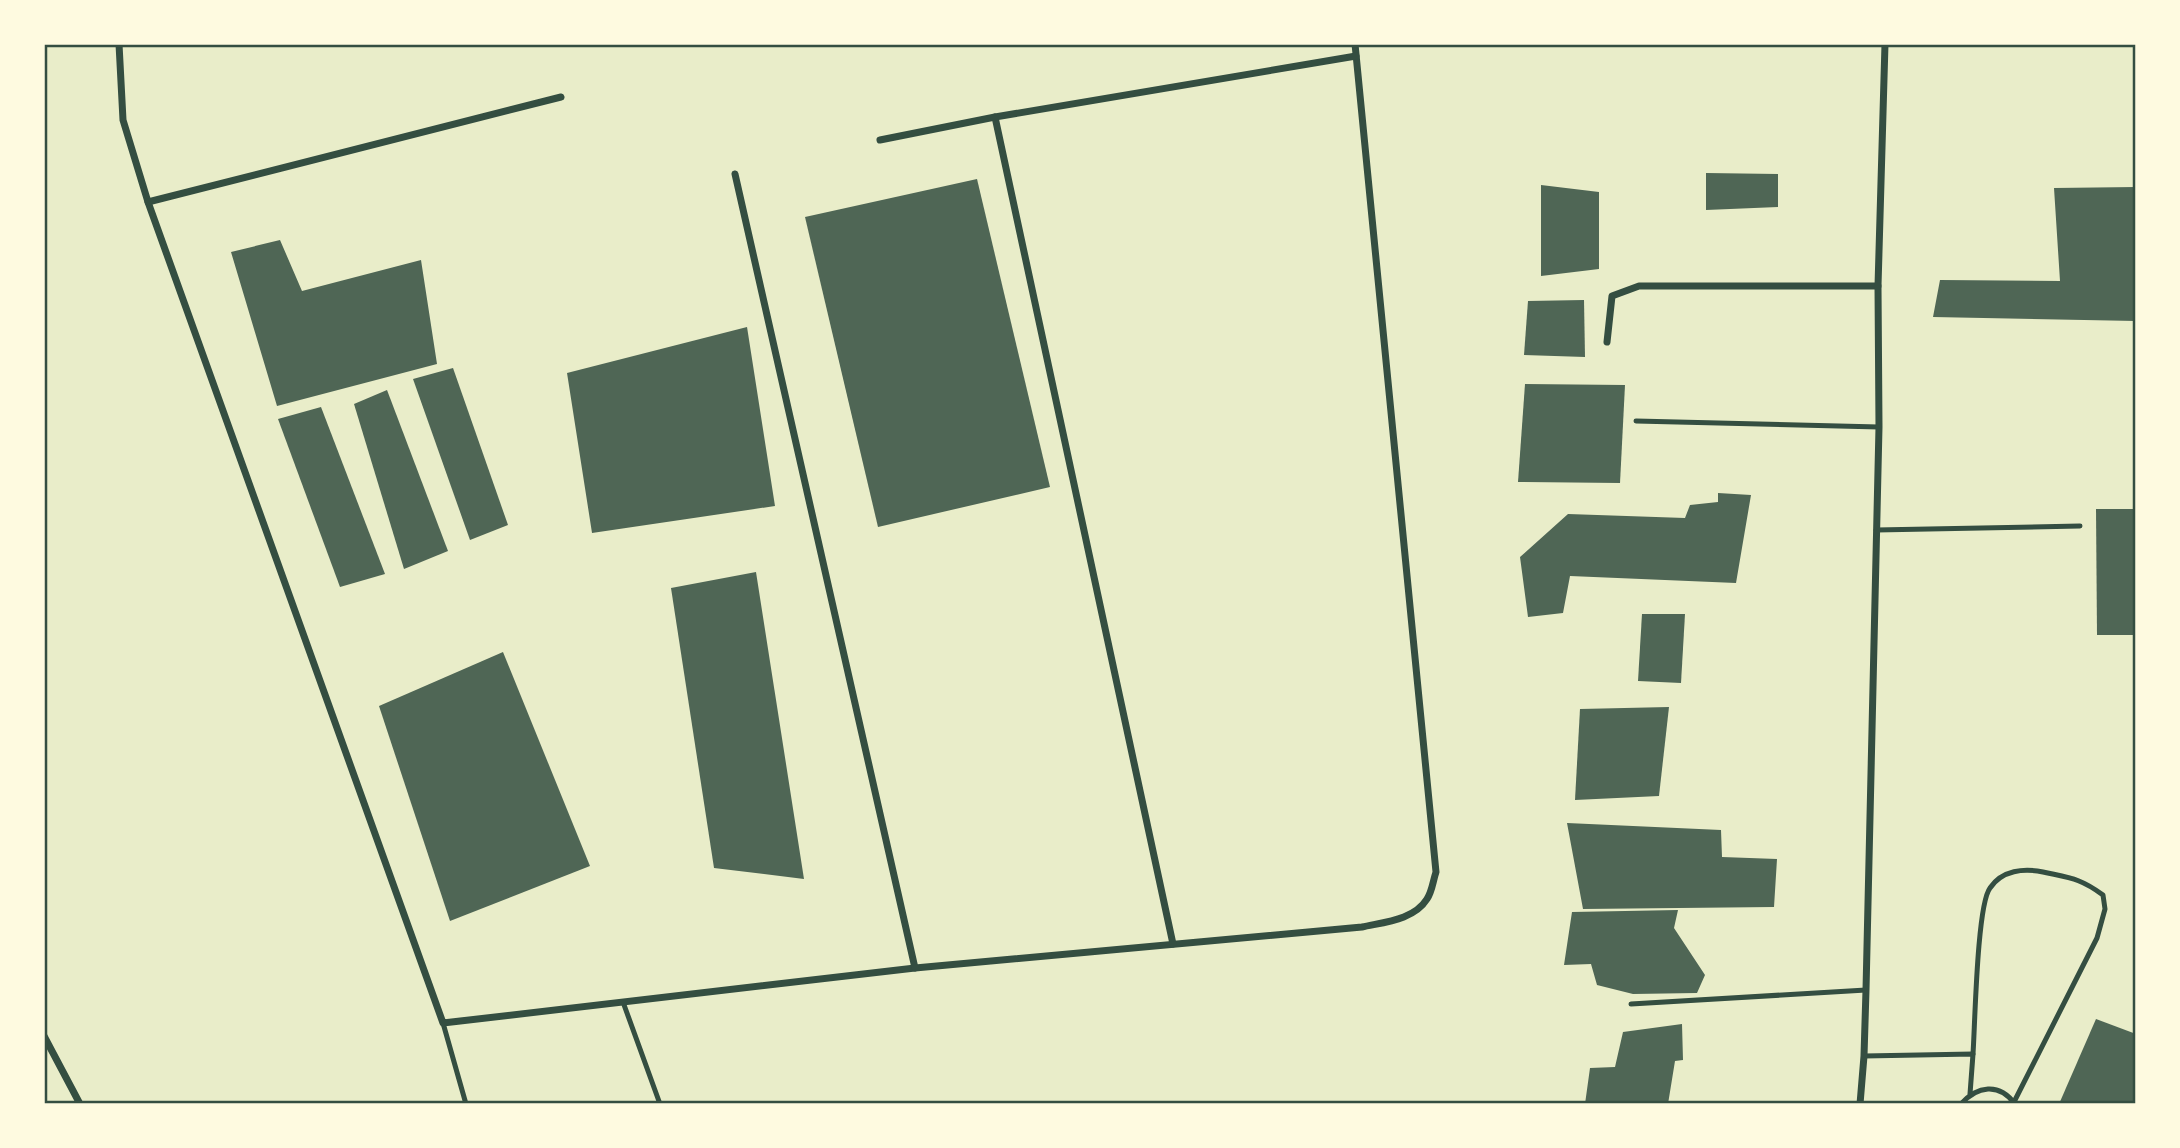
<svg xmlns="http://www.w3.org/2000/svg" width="2180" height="1148" viewBox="0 0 2180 1148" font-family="Bitter,serif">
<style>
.building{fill:#4f6655}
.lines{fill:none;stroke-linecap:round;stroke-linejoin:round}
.service{stroke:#344e41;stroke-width:5}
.minor{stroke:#344e41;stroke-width:7}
.neatline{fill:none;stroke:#344e41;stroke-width:2.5}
</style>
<rect width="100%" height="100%" fill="#e9edc9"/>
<g class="building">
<path d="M 1706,173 L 1778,174 L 1778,207 L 1706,210 Z"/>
<path d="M 977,179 L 1050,487 L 878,527 L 805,217 Z"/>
<path d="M 1541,185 L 1599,192 L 1599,269 L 1541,276 Z"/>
<path d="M 2136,187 L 2136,321 L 1933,317 L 1940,280 L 2060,281 L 2054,188 Z"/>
<path d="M 280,240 L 302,291 L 421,260 L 437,364 L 277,406 L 231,252 Z"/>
<path d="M 1584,300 L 1585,357 L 1524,355 L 1528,301 Z"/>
<path d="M 747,327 L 775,506 L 592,533 L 567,373 Z"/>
<path d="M 453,368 L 508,525 L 470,540 L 413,379 Z"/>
<path d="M 1525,384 L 1625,385 L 1620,483 L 1518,482 Z"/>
<path d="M 387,390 L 448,551 L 404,569 L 354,404 Z"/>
<path d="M 321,407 L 385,574 L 340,587 L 278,419 Z"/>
<path d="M 1718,493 L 1751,495 L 1736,583 L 1570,576 L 1563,613 L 1528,617 L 1520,557 L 1568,514 L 1685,518 L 1690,505 L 1718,502 Z"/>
<path d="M 2096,509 L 2136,509 L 2136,635 L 2097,635 Z"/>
<path d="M 756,572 L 804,879 L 714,868 L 671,588 Z"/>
<path d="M 1642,614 L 1685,614 L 1681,683 L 1638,681 Z"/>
<path d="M 503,652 L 590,866 L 450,921 L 379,706 Z"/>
<path d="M 1669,707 L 1659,796 L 1575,800 L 1580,709 Z"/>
<path d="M 1567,823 L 1721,830 L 1722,857 L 1777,859 L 1774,907 L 1583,909 Z"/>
<path d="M 1678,910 L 1674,928 L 1705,975 L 1697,993 L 1633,994 L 1597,985 L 1591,964 L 1564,965 L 1572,912 Z"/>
<path d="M 2096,1019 L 2136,1034 L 2136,1104 L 2059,1104 Z"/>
<path d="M 1682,1024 L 1683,1060 L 1675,1061 L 1668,1104 L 1585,1104 L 1590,1068 L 1615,1067 L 1623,1032 Z"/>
</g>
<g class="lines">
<g class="service">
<path d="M 1636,421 L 1879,427"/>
<path d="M 1876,530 L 2080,526"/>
<path d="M 623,1002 L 660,1104"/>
<path d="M 1631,1004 L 1866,990"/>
<path d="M 443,1023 L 466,1104"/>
<path d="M 1973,1054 C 1975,1025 1977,905 1990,888 C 2002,870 2024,868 2043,872 C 2070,878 2080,878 2103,895 L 2105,909 L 2097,938 L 2014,1102"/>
<path d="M 1864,1056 L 1973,1054 L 1970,1094"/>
<path d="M 1961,1104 C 1977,1086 1999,1082 2015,1104"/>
</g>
<g class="minor">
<path d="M 119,44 L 123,120 L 148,202 L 443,1023 L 915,968 L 1362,927 C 1384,922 1414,920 1427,899 C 1432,892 1433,881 1436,872 L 1355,44"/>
<path d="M 995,117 L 1173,944"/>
<path d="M 880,140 L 995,117 L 1356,56"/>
<path d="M 735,174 L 915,968"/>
<path d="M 148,202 L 561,97"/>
<path d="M 1607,342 L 1612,296 L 1639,286 L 1878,286"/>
<path d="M 44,1036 L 80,1104"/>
<path d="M 1860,1104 L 1864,1056 L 1866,990 L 1879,427 L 1878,286 L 1885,44"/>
</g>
</g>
<rect width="2180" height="1148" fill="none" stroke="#fefae0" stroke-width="91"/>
<rect x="46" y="46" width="2088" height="1056" class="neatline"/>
</svg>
